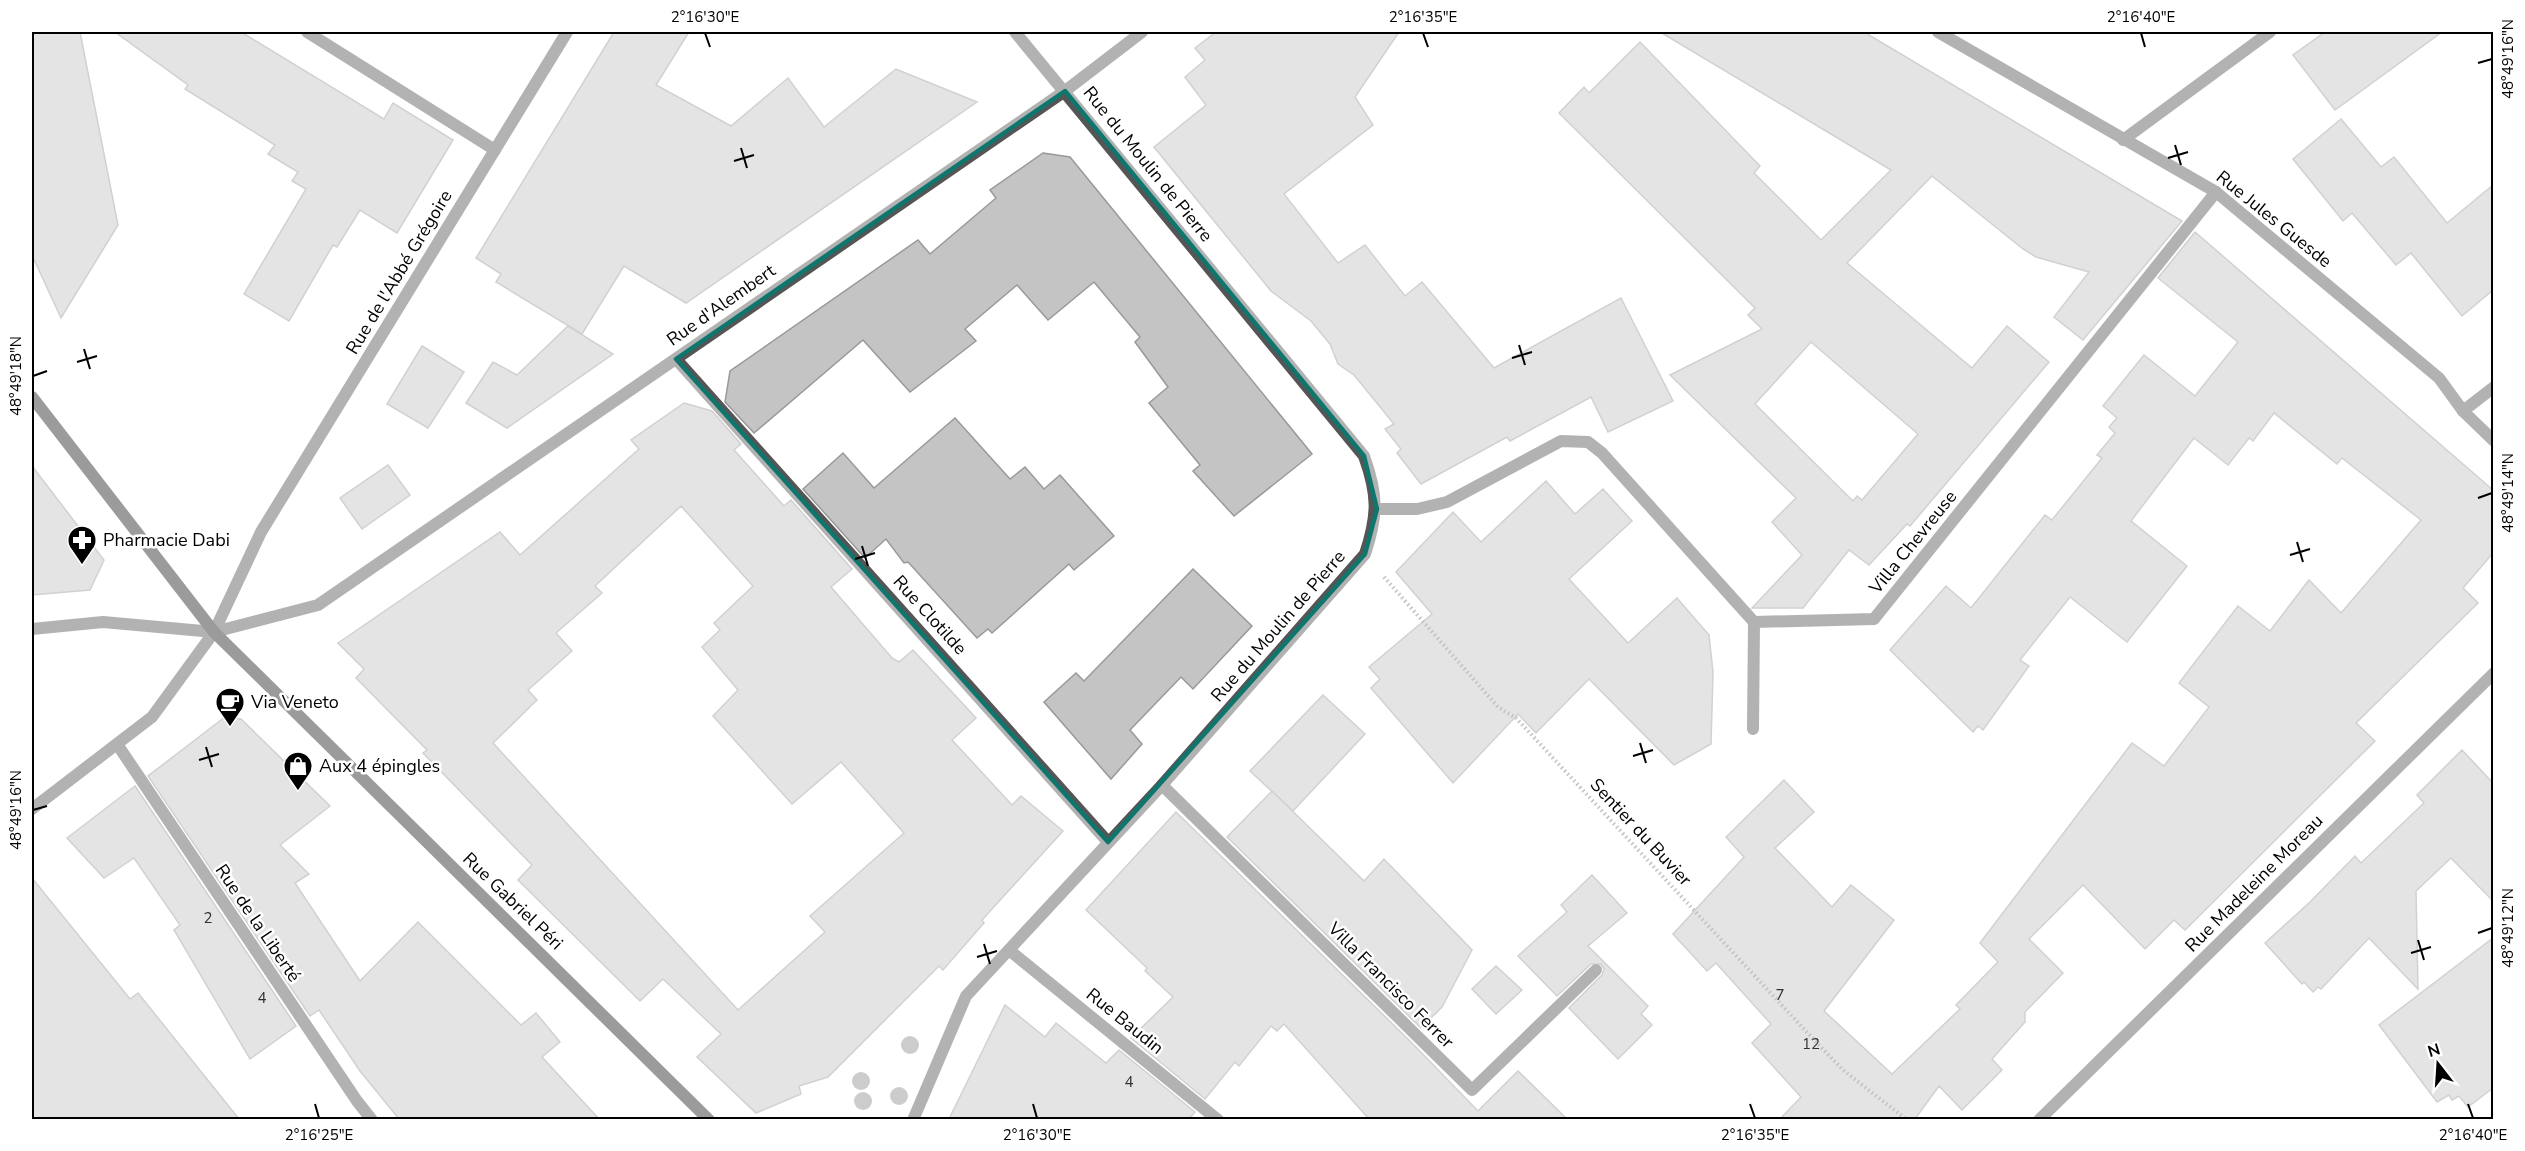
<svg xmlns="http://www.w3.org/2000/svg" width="2525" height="1151" viewBox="0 0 2525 1151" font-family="'Nunito Sans',sans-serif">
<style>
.building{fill:#c4c4c4;stroke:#999;stroke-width:1.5;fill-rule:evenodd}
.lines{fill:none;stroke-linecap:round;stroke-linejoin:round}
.path{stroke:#777;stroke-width:4;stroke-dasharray:1.5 3;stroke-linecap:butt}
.service{stroke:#555;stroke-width:12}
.pedestrian{stroke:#555;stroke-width:12}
.minor{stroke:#555;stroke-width:12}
.tertiary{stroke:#555;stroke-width:12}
.secondary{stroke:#222;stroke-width:12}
.tree{fill:#8f8f8f}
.marked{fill:none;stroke:#0f766e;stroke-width:4.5;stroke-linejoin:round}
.ticks{fill:none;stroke:#000;stroke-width:2}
.labels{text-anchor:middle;stroke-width:5;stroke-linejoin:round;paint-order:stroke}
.number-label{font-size:15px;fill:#313131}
.street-label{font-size:18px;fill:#000;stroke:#fff}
.poi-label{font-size:18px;fill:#000;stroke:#fff;text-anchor:start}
.neatline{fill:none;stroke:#000;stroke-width:2}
.ticks-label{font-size:15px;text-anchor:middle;fill:#000}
</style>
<rect width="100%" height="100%" fill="#fff"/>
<g class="building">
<path d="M 32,32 L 80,32 L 118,225 L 61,318 L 32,255 Z"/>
<path d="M 115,32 L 241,32 L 384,119 L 393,103 L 453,140 L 397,233 L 360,210 L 337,247 L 333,245 L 289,321 L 244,294 L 306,189 L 292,181 L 298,172 L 268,154 L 275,145 L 185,89 L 188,85 Z"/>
<path d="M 614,32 L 689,32 L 656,85 L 731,126 L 788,78 L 824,127 L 896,69 L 977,102 L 686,303 L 624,266 L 582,334 L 496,282 L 501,274 L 476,258 Z"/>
<path d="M 1216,32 L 1399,32 L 1355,97 L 1373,125 L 1284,194 L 1338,263 L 1365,245 L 1405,296 L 1422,282 L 1494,368 L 1621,298 L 1673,401 L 1608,432 L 1591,397 L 1510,441 L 1507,437 L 1421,484 L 1397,453 L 1401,449 L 1385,429 L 1394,424 L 1354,375 L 1338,364 L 1330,344 L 1311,321 L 1271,291 L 1154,147 L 1206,105 L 1185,77 L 1205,60 L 1195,48 Z"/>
<path d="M 1660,32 L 1864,32 L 2182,221 L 2083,340 L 2054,317 L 2089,272 L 2036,257 L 2023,249 L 1932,176 L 1847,263 L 1972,368 L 2007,326 L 2049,362 L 1910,526 L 1907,524 L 1869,565 L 1849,550 L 1803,608 L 1752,608 L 1802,555 L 1772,522 L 1796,498 L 1670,375 L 1762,329 L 1748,315 L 1755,308 L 1559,113 L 1584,87 L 1589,93 L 1640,42 L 1760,166 L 1754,173 L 1821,240 L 1891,170 ZM 1811,342 L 1918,434 L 1862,500 L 1857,496 L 1853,501 L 1755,404 Z"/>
<path d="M 2325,32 L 2442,32 L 2335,110 L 2293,55 Z"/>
<path d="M 2341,119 L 2381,167 L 2394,157 L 2447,223 L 2493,185 L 2493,290 L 2462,316 L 2411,253 L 2396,265 L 2352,213 L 2343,221 L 2293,159 Z"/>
<path d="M 1043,153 L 1070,157 L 1312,454 L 1234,516 L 1193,471 L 1200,465 L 1149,403 L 1168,387 L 1135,342 L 1140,337 L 1094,282 L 1048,320 L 1017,285 L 965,329 L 976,341 L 910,392 L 863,340 L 754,433 L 725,402 L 730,371 L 918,240 L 930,254 L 996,198 L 990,190 Z"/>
<path d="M 2195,232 L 2493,490 L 2493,553 L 2463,588 L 2478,603 L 2356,723 L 2375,741 L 2185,930 L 2174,920 L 2145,949 L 2083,885 L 2029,939 L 2063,973 L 2025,1012 L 2025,1022 L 1992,1059 L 2002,1070 L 1962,1110 L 1939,1086 L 1915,1119 L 1780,1119 L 1801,1097 L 1752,1043 L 1771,1024 L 1716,963 L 1707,971 L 1673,934 L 1744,857 L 1726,837 L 1784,780 L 1814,812 L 1775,848 L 1832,907 L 1851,885 L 1894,920 L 1824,1011 L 1892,1074 L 1960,1009 L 1956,1005 L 1998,962 L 1980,943 L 2132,743 L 2164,766 L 2209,707 L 2179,683 L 2238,606 L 2270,631 L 2309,580 L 2341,613 L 2421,520 L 2342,458 L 2337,464 L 2274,413 L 2253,441 L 2249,438 L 2228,465 L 2194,438 L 2131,521 L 2187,566 L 2127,642 L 2070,597 L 2020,660 L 2029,666 L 1983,730 L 1978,726 L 1973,732 L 1890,650 L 1946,586 L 1971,608 L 2045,515 L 2052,520 L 2102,458 L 2097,455 L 2115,433 L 2109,427 L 2117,418 L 2103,406 L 2144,355 L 2195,396 L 2238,342 L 2158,278 Z"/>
<path d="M 568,326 L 613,354 L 507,428 L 466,403 L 493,362 L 517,375 Z"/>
<path d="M 422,346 L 464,372 L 428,428 L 387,404 Z"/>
<path d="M 684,403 L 712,411 L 741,444 L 734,450 L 784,506 L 791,500 L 852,569 L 831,587 L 892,658 L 899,662 L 913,650 L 976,718 L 952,740 L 1012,805 L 1021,796 L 1063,831 L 982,920 L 984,923 L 943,970 L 939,966 L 828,1077 L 799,1086 L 801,1094 L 756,1113 L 697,1057 L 721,1034 L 663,979 L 640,1001 L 518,880 L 532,865 L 423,753 L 427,750 L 356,678 L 364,669 L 338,643 L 500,532 L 520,555 L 639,449 L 631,440 ZM 681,506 L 753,586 L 714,623 L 720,630 L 702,647 L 738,690 L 713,716 L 792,804 L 841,762 L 904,833 L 810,916 L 825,932 L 738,1010 L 493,743 L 537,700 L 528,690 L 572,651 L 556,633 L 602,593 L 595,586 Z"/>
<path d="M 955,418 L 1010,479 L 1025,467 L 1044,489 L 1060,475 L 1114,536 L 1074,570 L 1069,564 L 992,633 L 988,629 L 977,638 L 908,562 L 904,563 L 886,539 L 865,558 L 803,489 L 843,453 L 874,488 Z"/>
<path d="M 388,465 L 410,495 L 362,529 L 340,498 Z"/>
<path d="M 32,466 L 104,560 L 90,590 L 32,595 Z"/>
<path d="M 1546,481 L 1575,514 L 1603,489 L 1632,521 L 1569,579 L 1628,643 L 1677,598 L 1709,635 L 1713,672 L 1711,744 L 1674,765 L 1589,679 L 1536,733 L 1518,714 L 1453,783 L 1371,688 L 1380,679 L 1369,667 L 1432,614 L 1396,572 L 1453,512 L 1481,542 Z"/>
<path d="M 1193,569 L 1252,626 L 1193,689 L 1181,677 L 1130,730 L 1142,744 L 1111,779 L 1044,702 L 1076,673 L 1084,681 Z"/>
<path d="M 1323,695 L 1365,734 L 1293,811 L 1250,771 Z"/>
<path d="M 225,717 L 241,719 L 330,806 L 280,845 L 309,874 L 295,883 L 360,981 L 418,922 L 521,1025 L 536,1013 L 560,1042 L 542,1057 L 599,1119 L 399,1119 L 360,1071 L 319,1010 L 310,1016 L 148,776 Z"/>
<path d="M 2462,750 L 2493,783 L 2493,901 L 2451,858 L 2416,891 L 2418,989 L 2369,938 L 2321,989 L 2318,987 L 2313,992 L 2304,982 L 2302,984 L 2265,943 L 2309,903 L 2355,856 L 2361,863 L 2424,803 L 2417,795 Z"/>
<path d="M 135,786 L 296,1026 L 250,1059 L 174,930 L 180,925 L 134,858 L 104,878 L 67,838 Z"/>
<path d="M 1272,791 L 1364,881 L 1384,859 L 1472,950 L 1442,1007 L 1421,1028 L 1227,837 Z"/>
<path d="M 1176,812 L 1410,1041 L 1478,1111 L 1518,1071 L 1567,1119 L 1369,1119 L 1284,1024 L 1277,1031 L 1271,1026 L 1239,1066 L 1235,1062 L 1205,1099 L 1131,1038 L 1173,997 L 1145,971 L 1147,968 L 1086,910 Z"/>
<path d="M 1592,875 L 1627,913 L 1588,946 L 1648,1006 L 1641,1014 L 1652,1025 L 1618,1059 L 1569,1008 L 1602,975 L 1604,969 L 1601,964 L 1591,964 L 1557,996 L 1518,956 L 1567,912 L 1561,905 Z"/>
<path d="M 32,878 L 130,999 L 138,993 L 239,1119 L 32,1119 Z"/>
<path d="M 2493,938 L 2493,1088 L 2468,1107 L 2459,1096 L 2452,1100 L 2449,1095 L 2437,1102 L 2379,1025 Z"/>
<path d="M 1496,966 L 1522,990 L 1496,1014 L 1472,989 Z"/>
<path d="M 1005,1005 L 1045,1037 L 1056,1023 L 1106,1063 L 1119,1050 L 1195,1112 L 1189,1119 L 949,1119 Z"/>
</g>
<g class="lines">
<path class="path" d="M 1384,577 L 1498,707 L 1516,718 L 1815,1041 L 1843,1070 L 1907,1120"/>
<path class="service" d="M 1753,729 L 1754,622"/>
<path class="pedestrian" d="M 1162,785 L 1472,1090 L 1596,970"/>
<g class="minor">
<path d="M 307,32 L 495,150"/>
<path d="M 1938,32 L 2216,192 L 2439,378 L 2463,411 L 2494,441"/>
<path d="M 2123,140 L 2270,32"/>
<path d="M 676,359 L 1108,842"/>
<path d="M 2463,411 L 2494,387"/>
<path d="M 1377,509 L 1417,509 L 1447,502 L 1561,441 L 1588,442 L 1602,453 L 1754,622 L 1874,619 L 2216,192"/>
<path d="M 214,632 L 318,605 L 1065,91 L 1142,32"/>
<path d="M 214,632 L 261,532 L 567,32"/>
<path d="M 117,744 L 357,1101 L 372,1120"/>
<path d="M 1009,950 L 1218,1120"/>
<path d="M 913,1120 L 966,996 L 1162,785 L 1365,554 C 1378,515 1378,495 1364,456 L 1015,32"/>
<path d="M 2039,1120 L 2494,673"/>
</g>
<g class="tertiary">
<path d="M 32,629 L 103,622 L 214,632"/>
<path d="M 32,809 L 152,717 L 214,632"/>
</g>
<path class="secondary" d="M 32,397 L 214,632 L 709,1120"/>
</g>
<g class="tree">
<circle cx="910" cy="1045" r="9"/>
<circle cx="861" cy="1081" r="9"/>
<circle cx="899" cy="1096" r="9"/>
<circle cx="863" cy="1101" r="9"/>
</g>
<path d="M0 0H2525V1151H0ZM 1065,91 L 1364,456 L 1377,509 L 1365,554 L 1108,842 L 676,359 Z" fill="#fff" fill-opacity=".55" fill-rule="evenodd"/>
<path class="marked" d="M 1065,91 L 1364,456 L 1377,509 L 1365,554 L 1108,842 L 676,359 Z"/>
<path class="ticks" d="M 705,33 L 710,47M 1423,33 L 1428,47M 2141,33 L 2145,47M 2478,63 L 2492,59M 2175,145 L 2181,165M 741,148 L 747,168M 2168,158 L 2188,152M 734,161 L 754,155M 1519,345 L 1525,365M 84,349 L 90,369M 1512,358 L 1532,352M 77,362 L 97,356M 33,376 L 47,371M 2478,498 L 2492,493M 2297,542 L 2303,562M 862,546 L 868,566M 2290,555 L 2310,549M 855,559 L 875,553M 1640,743 L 1646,763M 206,747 L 212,767M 1633,756 L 1653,750M 199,760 L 219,754M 33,810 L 47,806M 2478,933 L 2492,928M 2418,940 L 2424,960M 984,944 L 990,964M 2411,953 L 2431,947M 977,957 L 997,951M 315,1104 L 319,1118M 1033,1104 L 1037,1118M 1750,1104 L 1755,1118M 2468,1104 L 2473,1118"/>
<defs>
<g id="pharmacy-pin" transform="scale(1.5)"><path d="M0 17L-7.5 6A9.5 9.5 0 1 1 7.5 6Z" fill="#000" stroke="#fff"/><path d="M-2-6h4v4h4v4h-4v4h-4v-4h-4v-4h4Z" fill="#fff"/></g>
<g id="cafe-pin" transform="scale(1.5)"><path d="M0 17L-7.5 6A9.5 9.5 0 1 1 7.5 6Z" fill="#000" stroke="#fff"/><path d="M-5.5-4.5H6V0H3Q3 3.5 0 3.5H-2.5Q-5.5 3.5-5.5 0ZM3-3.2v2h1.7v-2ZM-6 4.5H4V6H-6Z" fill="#fff"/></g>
<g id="shop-pin" transform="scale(1.5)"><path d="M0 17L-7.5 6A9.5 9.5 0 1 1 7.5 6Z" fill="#000" stroke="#fff"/><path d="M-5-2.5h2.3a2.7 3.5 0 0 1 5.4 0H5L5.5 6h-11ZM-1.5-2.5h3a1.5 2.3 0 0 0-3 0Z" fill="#fff"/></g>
</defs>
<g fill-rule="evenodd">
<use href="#pharmacy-pin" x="82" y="540"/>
<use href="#cafe-pin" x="230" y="702"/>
<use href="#shop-pin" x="298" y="766"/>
</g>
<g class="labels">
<g class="number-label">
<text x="208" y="923">2</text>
<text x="1780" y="1000">7</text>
<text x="262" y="1003">4</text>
<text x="1811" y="1049">12</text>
<text x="1129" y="1087">4</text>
</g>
<g class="street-label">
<text transform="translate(1148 164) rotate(51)" y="6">Rue du Moulin de Pierre</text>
<text transform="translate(2274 219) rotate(39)" y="6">Rue Jules Guesde</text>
<text transform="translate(399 272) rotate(-59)" y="6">Rue de l'Abbé Grégoire</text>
<text transform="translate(721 305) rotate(-35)" y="6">Rue d'Alembert</text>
<text transform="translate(1913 542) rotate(-51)" y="6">Villa Chevreuse</text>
<text transform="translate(930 615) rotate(48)" y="6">Rue Clotilde</text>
<text transform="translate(1278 626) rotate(-49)" y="6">Rue du Moulin de Pierre</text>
<text transform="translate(1641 832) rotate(47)" y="6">Sentier du Buvier</text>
<text transform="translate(2254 883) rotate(-45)" y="6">Rue Madeleine Moreau</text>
<text transform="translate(513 901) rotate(44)" y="6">Rue Gabriel Péri</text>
<text transform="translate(258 923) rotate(56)" y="6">Rue de la Liberté</text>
<text transform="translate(1391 985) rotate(45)" y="6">Villa Francisco Ferrer</text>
<text transform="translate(1125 1021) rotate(39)" y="6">Rue Baudin</text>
</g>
<g class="poi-label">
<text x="103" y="546">Pharmacie Dabi</text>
<text x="251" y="708">Via Veneto</text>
<text x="319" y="772">Aux 4 épingles</text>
</g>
</g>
<rect width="2525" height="1151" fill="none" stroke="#ffffff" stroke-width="66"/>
<g transform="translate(2438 1064) rotate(343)" stroke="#ffffff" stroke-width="4.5" paint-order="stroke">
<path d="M0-4.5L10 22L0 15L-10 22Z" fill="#000000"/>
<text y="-9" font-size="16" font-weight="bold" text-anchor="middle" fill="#000000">N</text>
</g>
<rect x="33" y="33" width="2459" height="1085" class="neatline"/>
<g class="ticks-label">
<text x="705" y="22">2°16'30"E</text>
<text x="1423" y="22">2°16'35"E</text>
<text x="2141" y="22">2°16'40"E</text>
<text transform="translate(2508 59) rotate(-90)" y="5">48°49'16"N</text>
<text transform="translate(16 376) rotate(-90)" y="5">48°49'18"N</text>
<text transform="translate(2508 493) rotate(-90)" y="5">48°49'14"N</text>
<text transform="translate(16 810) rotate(-90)" y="5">48°49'16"N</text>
<text transform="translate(2508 928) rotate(-90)" y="5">48°49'12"N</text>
<text x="319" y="1140">2°16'25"E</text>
<text x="1037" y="1140">2°16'30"E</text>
<text x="1755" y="1140">2°16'35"E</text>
<text x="2473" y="1140">2°16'40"E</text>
</g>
</svg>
